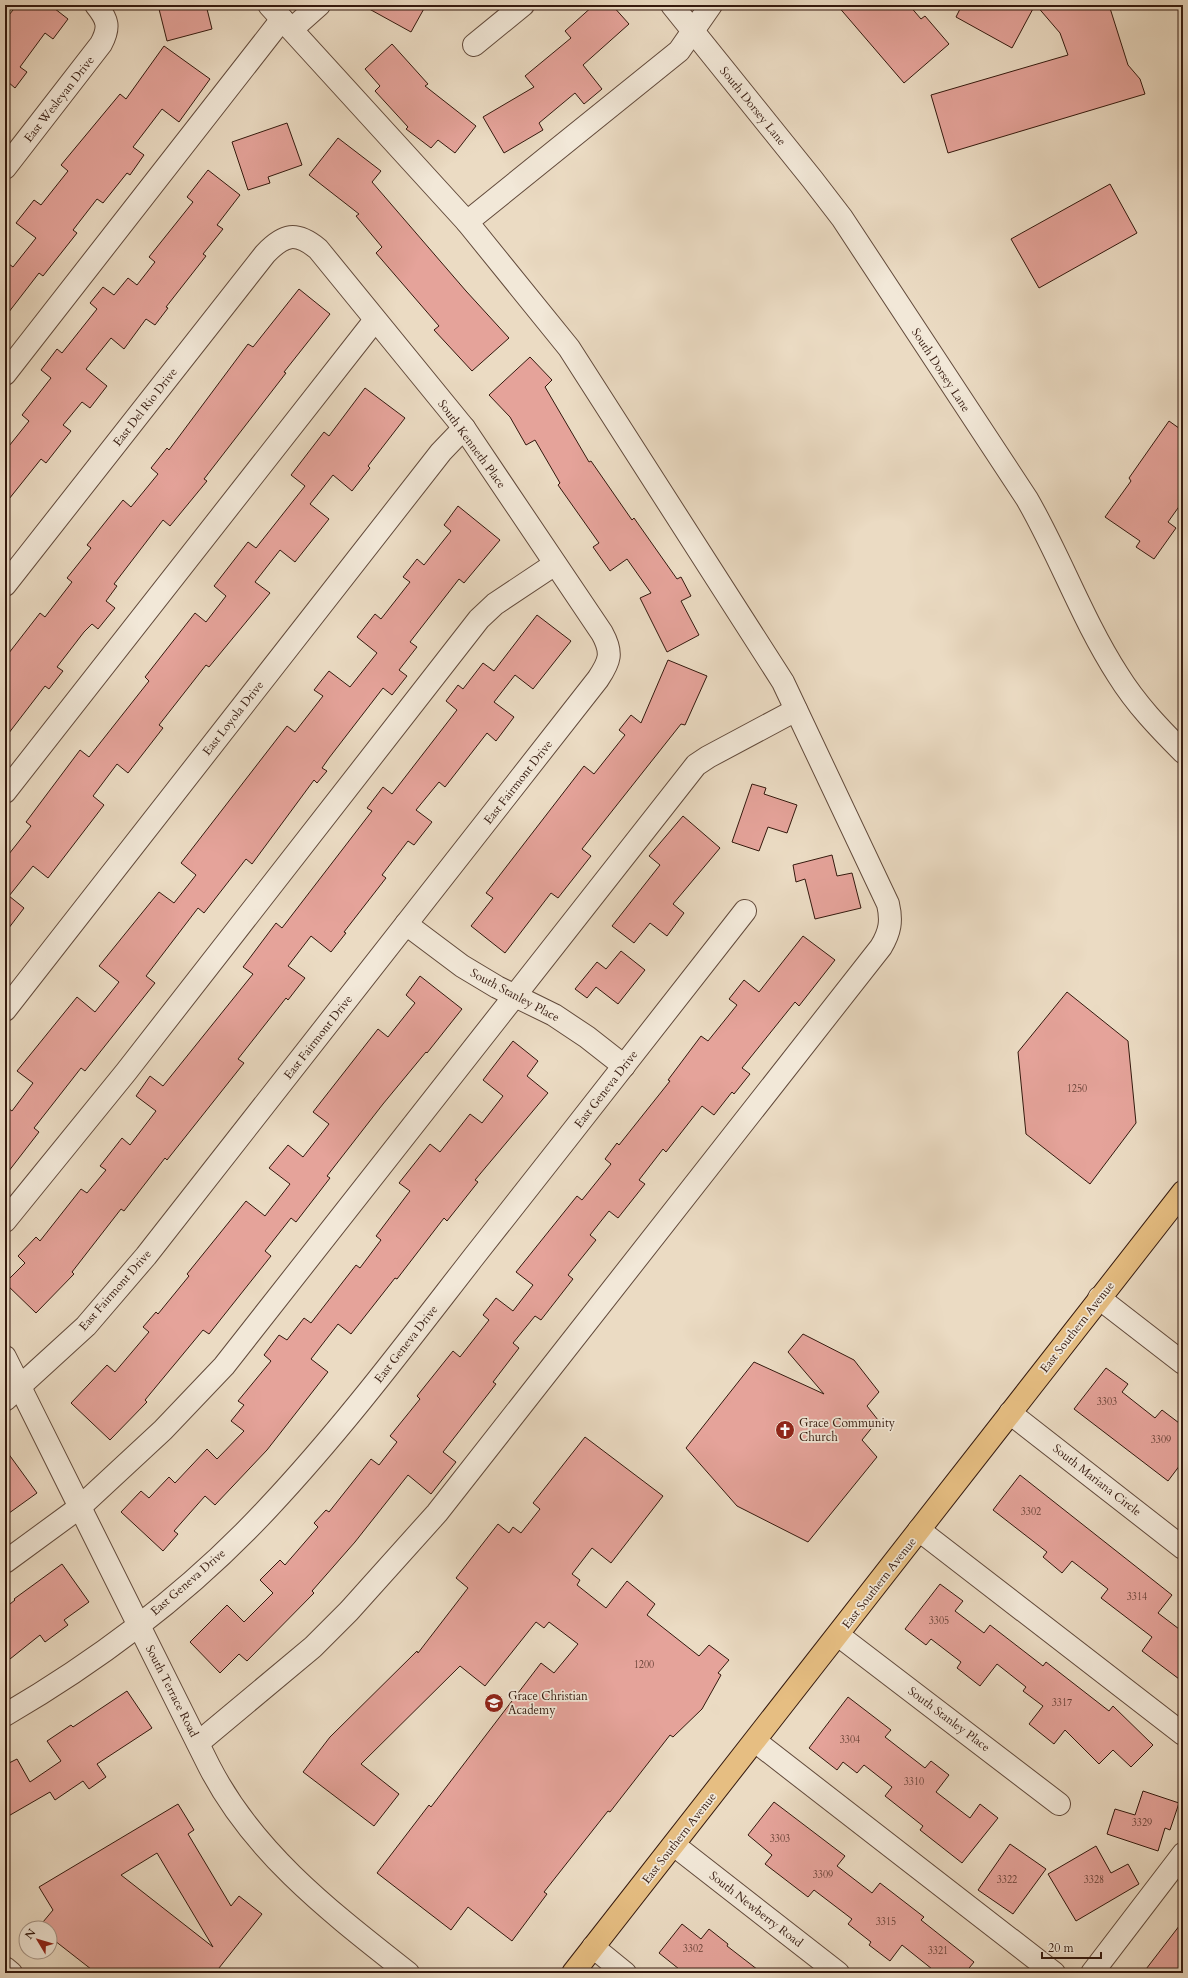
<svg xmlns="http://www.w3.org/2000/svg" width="1188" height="1978" viewBox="0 0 1188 1978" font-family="Cardo,serif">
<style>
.building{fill:#e5a39a;stroke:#34190e;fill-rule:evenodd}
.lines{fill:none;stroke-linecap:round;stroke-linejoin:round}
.minor-casing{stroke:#624a3b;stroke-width:24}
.major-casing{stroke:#34190e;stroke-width:24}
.minor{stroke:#f2e8d8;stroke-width:22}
.major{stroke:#e6be82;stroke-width:22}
.labels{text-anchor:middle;stroke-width:3.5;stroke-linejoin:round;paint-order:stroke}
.number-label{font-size:10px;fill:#603c31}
.street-label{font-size:12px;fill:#34190e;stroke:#f2e8d8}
.poi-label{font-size:12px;fill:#34190e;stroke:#f2e8d8;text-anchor:start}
</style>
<rect width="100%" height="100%" fill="#ebdbc3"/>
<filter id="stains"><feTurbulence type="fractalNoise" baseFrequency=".005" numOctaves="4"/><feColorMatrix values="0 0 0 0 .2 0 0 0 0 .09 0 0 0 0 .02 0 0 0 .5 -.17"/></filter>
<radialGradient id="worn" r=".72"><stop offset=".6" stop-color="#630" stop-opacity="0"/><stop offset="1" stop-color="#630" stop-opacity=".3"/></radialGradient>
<g class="building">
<path d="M 17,5 L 50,5 L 68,19 L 53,39 L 45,33 L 20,67 L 27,72 L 15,88 L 8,82 L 5,86 L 5,20 Z"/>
<path d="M 158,5 L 206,5 L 212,29 L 167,41 Z"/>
<path d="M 362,5 L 426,5 L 411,32 Z"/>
<path d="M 594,5 L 612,5 L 629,24 L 583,65 L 602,89 L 584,104 L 575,93 L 539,123 L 543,130 L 504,153 L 483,117 L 534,87 L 525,76 L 571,38 L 565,31 Z"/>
<path d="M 837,5 L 909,5 L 921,19 L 925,16 L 949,44 L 904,83 Z"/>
<path d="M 962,5 L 1035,5 L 1012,48 L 956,17 Z"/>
<path d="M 1036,5 L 1109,5 L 1128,65 L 1140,79 L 1145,94 L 948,153 L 931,95 L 1068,55 L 1060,33 Z"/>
<path d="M 392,44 L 428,84 L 425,86 L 476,126 L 455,153 L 438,140 L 431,148 L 406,129 L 408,127 L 375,91 L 380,86 L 365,69 Z"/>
<path d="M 164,46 L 210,79 L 179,122 L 162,109 L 133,147 L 144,155 L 130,175 L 127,173 L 103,203 L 97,199 L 73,230 L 77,233 L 43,276 L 39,273 L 5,317 L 5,261 L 13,267 L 36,238 L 16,223 L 34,200 L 41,205 L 68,171 L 61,165 L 120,94 L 126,99 Z"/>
<path d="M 287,123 L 302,165 L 268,177 L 270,183 L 248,190 L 232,142 Z"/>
<path d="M 338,138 L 381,171 L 372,182 L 466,291 L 509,338 L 472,371 L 434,330 L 439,326 L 376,253 L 382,247 L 356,216 L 359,214 L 309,175 Z"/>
<path d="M 208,170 L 240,195 L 217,225 L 223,229 L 203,254 L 206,256 L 166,307 L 168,308 L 155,325 L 146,319 L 124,349 L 111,338 L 86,369 L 107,386 L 90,408 L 82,402 L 63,425 L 71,431 L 46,463 L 41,459 L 5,504 L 5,451 L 29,421 L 22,415 L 51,378 L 41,370 L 57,349 L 62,353 L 97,309 L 90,303 L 103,287 L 114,295 L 128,278 L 137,285 L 155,262 L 149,257 L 193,202 L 187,197 Z"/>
<path d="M 1110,184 L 1137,233 L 1039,288 L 1011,239 Z"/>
<path d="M 299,289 L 330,314 L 284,372 L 286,373 L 204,479 L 207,481 L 170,526 L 163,520 L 114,584 L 117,586 L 106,601 L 115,608 L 98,629 L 92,624 L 84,632 L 57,667 L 63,671 L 49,689 L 45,686 L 5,738 L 5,658 L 40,613 L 45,617 L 72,582 L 67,578 L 91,548 L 87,545 L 123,500 L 131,507 L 158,474 L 151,468 L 167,448 L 169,450 L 248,344 L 253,347 Z"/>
<path d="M 530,357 L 552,380 L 545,387 L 589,462 L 591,461 L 632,520 L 634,518 L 677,579 L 681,577 L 691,596 L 681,601 L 699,635 L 667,652 L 640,598 L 651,593 L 627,559 L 610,571 L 593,547 L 599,543 L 558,485 L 560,483 L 535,440 L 526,445 L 510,417 L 489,395 Z"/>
<path d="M 365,388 L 405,418 L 368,466 L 370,468 L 352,491 L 333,475 L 310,504 L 329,519 L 295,562 L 280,550 L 255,582 L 270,593 L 209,667 L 206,665 L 159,725 L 163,728 L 128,773 L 117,764 L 93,796 L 104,805 L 48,878 L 33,866 L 9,896 L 24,908 L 5,933 L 5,859 L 31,826 L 26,822 L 80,750 L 89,757 L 149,681 L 145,677 L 195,613 L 206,622 L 226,596 L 214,586 L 248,542 L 256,548 L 305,486 L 291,475 L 324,432 L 329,436 Z"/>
<path d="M 1169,421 L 1183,431 L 1183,501 L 1168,522 L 1176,528 L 1154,559 L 1136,547 L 1140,541 L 1105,517 L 1131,481 L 1129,478 Z"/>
<path d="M 458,506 L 500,540 L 464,583 L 459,579 L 410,642 L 417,647 L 399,670 L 407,676 L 392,695 L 383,688 L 329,758 L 322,768 L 327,771 L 317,783 L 314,780 L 252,864 L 246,859 L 204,913 L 198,908 L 146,976 L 155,983 L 85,1071 L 81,1068 L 34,1128 L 39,1132 L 5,1176 L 5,1106 L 12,1111 L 33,1083 L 17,1071 L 77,997 L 95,1012 L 119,982 L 99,966 L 159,892 L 174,903 L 196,875 L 181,863 L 287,726 L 295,732 L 323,696 L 314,690 L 329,671 L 350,687 L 377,653 L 357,637 L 375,614 L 381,619 L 410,582 L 403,577 L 417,559 L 424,565 L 451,531 L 444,525 Z"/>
<path d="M 537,615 L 571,641 L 533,689 L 515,675 L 494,702 L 514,717 L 496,741 L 487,733 L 445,787 L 439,782 L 416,810 L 432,822 L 414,845 L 408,841 L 382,875 L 386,878 L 344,932 L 346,933 L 331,952 L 311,936 L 288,966 L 305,978 L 288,1000 L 286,998 L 238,1059 L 244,1063 L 167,1160 L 165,1158 L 124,1211 L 121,1209 L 72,1272 L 74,1274 L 36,1313 L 5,1283 L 25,1263 L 18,1256 L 36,1237 L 40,1241 L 81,1189 L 87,1193 L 106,1170 L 100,1166 L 122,1138 L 130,1145 L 156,1111 L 136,1096 L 150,1076 L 163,1086 L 253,974 L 243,967 L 276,923 L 282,928 L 372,811 L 367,808 L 383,787 L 392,794 L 457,710 L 446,701 L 458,685 L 463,689 L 483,663 L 494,671 Z"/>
<path d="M 668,660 L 707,676 L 685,725 L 681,724 L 582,849 L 591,856 L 558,898 L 551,893 L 505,953 L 471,926 L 493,898 L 486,893 L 584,766 L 594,774 L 625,735 L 619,730 L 631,715 L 641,723 Z"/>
<path d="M 752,784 L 766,788 L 764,794 L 797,805 L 787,833 L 768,827 L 759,851 L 732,842 Z"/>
<path d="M 683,816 L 720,848 L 673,904 L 684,913 L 667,936 L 650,923 L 634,943 L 612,926 L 660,865 L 649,856 Z"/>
<path d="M 832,855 L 837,876 L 852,873 L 861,908 L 815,919 L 805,879 L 796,882 L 793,865 Z"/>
<path d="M 803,936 L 835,960 L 799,1006 L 795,1002 L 742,1068 L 750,1074 L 734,1094 L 732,1092 L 714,1115 L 702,1106 L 666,1152 L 663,1149 L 639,1180 L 645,1184 L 618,1218 L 609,1211 L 590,1235 L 596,1240 L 568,1275 L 573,1279 L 541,1320 L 535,1316 L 513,1343 L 519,1348 L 493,1382 L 496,1384 L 443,1452 L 456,1462 L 431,1494 L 408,1475 L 355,1542 L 312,1591 L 314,1593 L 247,1661 L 239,1654 L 220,1673 L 190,1642 L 227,1605 L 244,1622 L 273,1593 L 260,1580 L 280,1560 L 285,1565 L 318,1527 L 314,1523 L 326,1510 L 329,1512 L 371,1459 L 379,1465 L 397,1442 L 390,1436 L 420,1399 L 417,1396 L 453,1351 L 460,1357 L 489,1320 L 483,1315 L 496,1298 L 513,1311 L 533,1285 L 516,1272 L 577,1196 L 582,1200 L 611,1164 L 605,1159 L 617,1143 L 619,1145 L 670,1081 L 668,1080 L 701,1036 L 708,1041 L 737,1005 L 729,999 L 744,980 L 759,992 Z"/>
<path d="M 621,951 L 645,970 L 618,1004 L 596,987 L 587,998 L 575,989 L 597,962 L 606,969 Z"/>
<path d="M 420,976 L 462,1009 L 427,1053 L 426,1052 L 383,1104 L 327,1176 L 330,1178 L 296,1222 L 291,1218 L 265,1251 L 271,1256 L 209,1334 L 203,1330 L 145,1400 L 147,1402 L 110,1440 L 71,1403 L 107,1365 L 115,1372 L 149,1332 L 143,1327 L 156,1312 L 158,1314 L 189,1276 L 187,1274 L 246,1201 L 265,1216 L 290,1184 L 269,1168 L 288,1145 L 303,1157 L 329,1124 L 313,1112 L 378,1029 L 388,1037 L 415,1003 L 406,995 Z"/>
<path d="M 1067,992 L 1128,1041 L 1136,1123 L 1090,1184 L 1026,1134 L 1018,1052 Z"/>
<path d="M 513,1041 L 538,1061 L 527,1076 L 548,1093 L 475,1180 L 478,1182 L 447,1221 L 444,1218 L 397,1279 L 395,1278 L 351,1334 L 338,1324 L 311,1359 L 328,1372 L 267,1450 L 215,1505 L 205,1496 L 174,1531 L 178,1534 L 163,1551 L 121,1512 L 141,1491 L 149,1498 L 169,1477 L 175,1483 L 207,1449 L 217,1459 L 244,1431 L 231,1421 L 244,1405 L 238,1401 L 271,1361 L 264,1355 L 279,1335 L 287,1340 L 304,1318 L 311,1323 L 356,1265 L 360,1268 L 381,1240 L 376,1236 L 410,1191 L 399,1183 L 430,1144 L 440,1152 L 470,1114 L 482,1123 L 503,1096 L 483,1080 Z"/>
<path d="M 803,1334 L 854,1360 L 879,1392 L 867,1406 L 878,1420 L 862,1440 L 877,1457 L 808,1542 L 737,1506 L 686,1448 L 754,1362 L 824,1394 L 788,1352 Z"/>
<path d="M 1106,1368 L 1128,1384 L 1122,1392 L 1155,1418 L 1162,1410 L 1183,1426 L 1183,1461 L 1168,1481 L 1074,1409 Z"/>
<path d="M 585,1437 L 663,1496 L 611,1563 L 592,1548 L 572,1574 L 580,1580 L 577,1585 L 606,1608 L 627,1581 L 655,1604 L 647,1615 L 699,1656 L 709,1645 L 729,1660 L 718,1673 L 721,1675 L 702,1709 L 673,1737 L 670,1735 L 610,1812 L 608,1811 L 544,1892 L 547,1894 L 512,1941 L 468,1907 L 451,1930 L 377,1873 L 429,1805 L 431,1807 L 541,1663 L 554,1673 L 578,1644 L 549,1622 L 544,1628 L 536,1622 L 485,1686 L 460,1666 L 361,1764 L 399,1794 L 374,1826 L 303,1772 L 330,1737 L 417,1651 L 418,1653 L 468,1588 L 456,1578 L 498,1524 L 509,1533 L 513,1527 L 521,1533 L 540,1509 L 533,1503 Z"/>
<path d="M 5,1449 L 37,1493 L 5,1516 Z"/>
<path d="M 1020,1475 L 1172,1595 L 1158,1613 L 1183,1632 L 1183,1682 L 1142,1651 L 1152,1637 L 1101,1598 L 1108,1589 L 1072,1561 L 1062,1573 L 1043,1557 L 1047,1552 L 993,1510 Z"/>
<path d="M 62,1564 L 89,1602 L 64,1620 L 68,1625 L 45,1642 L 40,1635 L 5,1663 L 5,1608 L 15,1600 L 14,1599 Z"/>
<path d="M 940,1584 L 963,1601 L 955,1611 L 984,1633 L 990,1625 L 1043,1666 L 1046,1662 L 1109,1711 L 1113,1706 L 1153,1745 L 1131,1767 L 1113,1750 L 1099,1764 L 1065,1730 L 1054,1744 L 1029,1724 L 1043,1706 L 1023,1691 L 1026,1687 L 997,1664 L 980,1686 L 957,1668 L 961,1662 L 931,1639 L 926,1645 L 905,1629 Z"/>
<path d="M 127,1691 L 152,1728 L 97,1764 L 106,1777 L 89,1789 L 83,1781 L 55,1800 L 50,1792 L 5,1818 L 5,1765 L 17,1759 L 30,1782 L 61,1761 L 47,1741 L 71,1725 L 73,1727 Z"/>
<path d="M 848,1697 L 891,1730 L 885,1737 L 925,1768 L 931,1761 L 949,1775 L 936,1792 L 970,1818 L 980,1804 L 998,1818 L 962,1863 L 920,1830 L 923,1826 L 885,1796 L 892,1787 L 864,1765 L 857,1773 L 843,1762 L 837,1770 L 809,1748 Z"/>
<path d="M 1143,1791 L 1179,1803 L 1170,1830 L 1165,1828 L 1158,1851 L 1107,1834 L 1115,1809 L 1135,1815 Z"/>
<path d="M 774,1802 L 845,1856 L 837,1866 L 872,1893 L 880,1883 L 924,1917 L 921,1920 L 974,1962 L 965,1973 L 937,1973 L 902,1945 L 890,1961 L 869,1945 L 871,1942 L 848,1924 L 852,1919 L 814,1890 L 808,1897 L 765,1864 L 772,1855 L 748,1835 Z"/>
<path d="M 178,1804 L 194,1830 L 188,1834 L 231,1906 L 239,1896 L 262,1914 L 215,1973 L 96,1973 L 50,1937 L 50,1928 L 38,1928 L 53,1910 L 39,1887 ZM 157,1853 L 213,1947 L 121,1875 Z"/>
<path d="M 1010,1844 L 1046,1869 L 1013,1914 L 978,1890 Z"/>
<path d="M 1096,1846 L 1111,1873 L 1128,1864 L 1139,1884 L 1076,1921 L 1048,1874 Z"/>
<path d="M 1183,1921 L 1183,1973 L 1143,1973 Z"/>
<path d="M 682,1924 L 701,1939 L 709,1929 L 728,1944 L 727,1946 L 762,1973 L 684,1973 L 659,1953 Z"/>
</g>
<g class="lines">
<g class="minor-casing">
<g id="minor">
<path d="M 672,5 L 812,179 L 842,218 L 1027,499 C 1060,556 1082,619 1118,675 C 1136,704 1159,728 1183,752"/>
<path d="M 292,29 L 319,5"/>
<path d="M 474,45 L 523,5"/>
<path d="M 5,168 L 101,44 C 110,27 108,20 96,5"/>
<path d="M 467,222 L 679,51 L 711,5"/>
<path d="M 5,374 L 282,19"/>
<path d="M 5,585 L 265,254 C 284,234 296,231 318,249 L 464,428 L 602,633 C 613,653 610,661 598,679 L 146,1256 L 86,1326 L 5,1400"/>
<path d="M 5,792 L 375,320"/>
<path d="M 406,924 L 462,966 L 497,987 L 554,1015 L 587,1037 L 624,1066"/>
<path d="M 5,1010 L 441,452 L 464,428"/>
<path d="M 5,1221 L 126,1072 L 479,619 L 495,604 L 555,564"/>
<path d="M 1099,1298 L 1183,1363"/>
<path d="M 5,1357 L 209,1766 C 254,1854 332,1913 408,1973"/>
<path d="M 1010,1413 L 1183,1548"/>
<path d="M 919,1530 L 1183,1734"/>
<path d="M 5,1562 L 80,1507 L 163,1430 L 224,1366 L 696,765 L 708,757 L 796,710"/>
<path d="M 838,1635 L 1059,1804"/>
<path d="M 5,1715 C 101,1659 193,1589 269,1507 C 344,1427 409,1340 476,1254 C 566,1140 656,1025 745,911"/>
<path d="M 755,1741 L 1054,1973"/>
<path d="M 198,1743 L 313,1647 L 349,1611 L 437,1513 L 881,947 C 890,932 892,921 888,904 L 783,682 L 569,348 L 467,222 L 269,5"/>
<path d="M 674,1845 L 838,1973"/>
<path d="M 593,1947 L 625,1973"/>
<path d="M 5,1968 L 11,1973"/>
<path d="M 1092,1973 L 1183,1854"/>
</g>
</g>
<g class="major-casing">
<path id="major" d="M 573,1973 L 1183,1192"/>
</g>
<use href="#minor" class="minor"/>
<use href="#major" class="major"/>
</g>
<defs>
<g id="church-disc" transform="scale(1)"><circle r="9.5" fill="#8f2418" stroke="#f2e8d8"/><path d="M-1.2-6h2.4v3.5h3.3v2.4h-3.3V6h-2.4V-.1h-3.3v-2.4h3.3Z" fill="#fff"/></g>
<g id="school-disc" transform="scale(1)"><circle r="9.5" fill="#8f2418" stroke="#f2e8d8"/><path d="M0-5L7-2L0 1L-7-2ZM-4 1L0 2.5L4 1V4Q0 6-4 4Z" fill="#fff"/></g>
</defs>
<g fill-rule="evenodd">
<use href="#church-disc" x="785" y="1430"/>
<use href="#school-disc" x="494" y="1703"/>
</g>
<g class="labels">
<g class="number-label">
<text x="1077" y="1092">1250</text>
<text x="1107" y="1405">3303</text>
<text x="1161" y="1443">3309</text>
<text x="1031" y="1515">3302</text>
<text x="1137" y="1600">3314</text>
<text x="939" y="1624">3305</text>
<text x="644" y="1668">1200</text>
<text x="1062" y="1706">3317</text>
<text x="850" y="1743">3304</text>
<text x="914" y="1785">3310</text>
<text x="1142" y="1826">3329</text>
<text x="780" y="1842">3303</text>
<text x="823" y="1878">3309</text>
<text x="1007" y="1883">3322</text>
<text x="1094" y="1883">3328</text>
<text x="886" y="1925">3315</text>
<text x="693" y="1952">3302</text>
<text x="938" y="1954">3321</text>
</g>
<g class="street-label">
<text transform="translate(59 99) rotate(-52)" y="4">East Wesleyan Drive</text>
<text transform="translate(753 106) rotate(51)" y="4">South Dorsey Lane</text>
<text transform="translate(941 370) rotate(57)" y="4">South Dorsey Lane</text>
<text transform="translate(145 407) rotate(-52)" y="4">East Del Rio Drive</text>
<text transform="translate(472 444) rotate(54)" y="4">South Kenneth Place</text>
<text transform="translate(233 718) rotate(-52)" y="4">East Loyola Drive</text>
<text transform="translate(518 782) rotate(-52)" y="4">East Fairmont Drive</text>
<text transform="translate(515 995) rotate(28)" y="4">South Stanley Place</text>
<text transform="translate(318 1037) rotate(-52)" y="4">East Fairmont Drive</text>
<text transform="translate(606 1089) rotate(-52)" y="4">East Geneva Drive</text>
<text transform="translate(115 1290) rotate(-49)" y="4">East Fairmont Drive</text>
<text transform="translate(1077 1327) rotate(-52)" y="4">East Southern Avenue</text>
<text transform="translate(406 1344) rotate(-52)" y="4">East Geneva Drive</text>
<text transform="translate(1097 1480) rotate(38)" y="4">South Mariana Circle</text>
<text transform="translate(188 1582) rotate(-41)" y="4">East Geneva Drive</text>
<text transform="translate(879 1583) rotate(-52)" y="4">East Southern Avenue</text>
<text transform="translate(172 1691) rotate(63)" y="4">South Terrace Road</text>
<text transform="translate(949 1719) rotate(37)" y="4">South Stanley Place</text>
<text transform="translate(679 1838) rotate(-52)" y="4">East Southern Avenue</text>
<text transform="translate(756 1909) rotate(38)" y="4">South Newberry Road</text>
</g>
<g class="poi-label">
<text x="799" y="1427">Grace Community<tspan x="799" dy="14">Church</tspan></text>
<text x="508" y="1700">Grace Christian<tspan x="508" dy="14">Academy</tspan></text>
</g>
</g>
<rect width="1188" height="1978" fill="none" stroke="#ebdbc3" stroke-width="20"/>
<rect x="6" y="6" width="1176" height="1966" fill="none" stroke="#34190e" stroke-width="2"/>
<rect x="10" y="10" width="1168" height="1958" fill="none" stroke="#34190e"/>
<g transform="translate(38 1940) rotate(308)"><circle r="19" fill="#f2e8d8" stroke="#a69587"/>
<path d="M0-3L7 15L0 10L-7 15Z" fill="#8f2418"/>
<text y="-6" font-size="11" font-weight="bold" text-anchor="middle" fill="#34190e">N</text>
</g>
<path d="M1042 1952v6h59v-6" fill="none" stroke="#34190e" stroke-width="2"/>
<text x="1048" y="1952" font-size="12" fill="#34190e" stroke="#f2e8d8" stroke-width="3" paint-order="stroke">20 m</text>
<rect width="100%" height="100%" filter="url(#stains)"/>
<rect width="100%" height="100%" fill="url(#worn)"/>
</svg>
